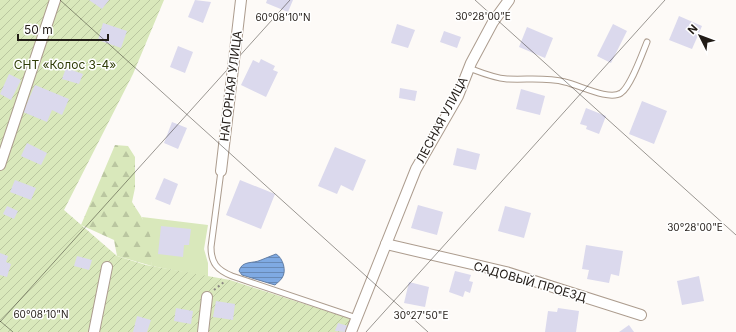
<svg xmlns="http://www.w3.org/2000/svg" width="736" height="332" viewBox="0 0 736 332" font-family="Inter,sans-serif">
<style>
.grass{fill:#d9e8bb}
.forest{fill:url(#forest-firs)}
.garden{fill:url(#garden-furrows)}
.water{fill:url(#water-rules);stroke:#637fa6}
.building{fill:#dbd9ed}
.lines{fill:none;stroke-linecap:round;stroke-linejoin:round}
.service-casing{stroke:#ac9c8e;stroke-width:7}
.minor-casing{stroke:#ac9c8e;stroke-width:12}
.path{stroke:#8a8682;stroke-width:2;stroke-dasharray:2 3;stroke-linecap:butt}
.service{stroke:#fff;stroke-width:5}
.minor{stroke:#fff;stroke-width:10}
.ticks{fill:none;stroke:#221c17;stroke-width:1;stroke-opacity:0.45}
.labels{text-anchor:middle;stroke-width:3;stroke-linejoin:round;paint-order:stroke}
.park-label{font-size:12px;fill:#2f3c06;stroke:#fff}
.street-label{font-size:12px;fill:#221c17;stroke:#fff}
.ticks-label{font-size:10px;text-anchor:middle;fill:#221c17;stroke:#fff;stroke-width:3;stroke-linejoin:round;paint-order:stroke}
</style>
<defs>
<pattern id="forest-firs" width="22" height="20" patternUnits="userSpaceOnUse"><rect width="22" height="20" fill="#d9e8bb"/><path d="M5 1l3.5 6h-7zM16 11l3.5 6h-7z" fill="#bac6a0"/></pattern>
<pattern id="garden-furrows" width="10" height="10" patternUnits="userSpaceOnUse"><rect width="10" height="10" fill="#d9e8bb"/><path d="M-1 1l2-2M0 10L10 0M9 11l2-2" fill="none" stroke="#bac6a0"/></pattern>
<pattern id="water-rules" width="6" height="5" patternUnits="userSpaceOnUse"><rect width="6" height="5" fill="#7faae3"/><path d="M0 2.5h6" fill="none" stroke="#688ab7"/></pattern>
</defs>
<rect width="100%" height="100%" fill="#fdfaf7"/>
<path class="grass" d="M 142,217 L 208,225 L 204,249 L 208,263 L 208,277 L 152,266 Z"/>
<path class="forest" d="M 115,145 L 128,146 L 135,157 L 135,188 L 132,202 C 140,215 150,228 152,244 C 153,251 151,259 152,266 L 117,256 L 114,240 L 81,225 Z"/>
<path class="garden" d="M 0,0 L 164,0 L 133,74 L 64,210 L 117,256 L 146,265 L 230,280 L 351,319 L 346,332 L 0,332 Z"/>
<path class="water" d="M 276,254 C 283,258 287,271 282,278 C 281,280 277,283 275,285 L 242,275 L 239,271 C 242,260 253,264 261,260 C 266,258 271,256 276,254 Z"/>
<g class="building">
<path d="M 89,0 L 109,0 L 102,9 Z"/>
<path d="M 195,0 L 211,2 L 203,23 L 188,17 Z"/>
<path d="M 267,0 L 293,0 L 288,12 L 266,3 Z"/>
<path d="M 679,16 L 702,26 L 692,49 L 669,40 Z"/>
<path d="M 103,23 L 127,31 L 121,48 L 98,40 Z"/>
<path d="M 397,24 L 415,30 L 408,48 L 391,43 Z"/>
<path d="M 613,24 L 627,31 L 611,63 L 597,56 Z"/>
<path d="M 527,27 L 553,38 L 545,58 L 519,47 Z"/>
<path d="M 444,31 L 461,37 L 457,48 L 440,42 Z"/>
<path d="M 178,46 L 193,52 L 185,73 L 170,67 Z"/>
<path d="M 261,59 L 275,66 L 273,70 L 278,72 L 266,97 L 241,85 L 253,60 L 259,63 Z"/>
<path d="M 66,68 L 83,74 L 79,84 L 62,79 Z"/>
<path d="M 9,74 L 21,80 L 11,100 L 0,94 Z"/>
<path d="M 35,85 L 69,99 L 62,115 L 52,110 L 47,122 L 23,112 Z"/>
<path d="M 400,88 L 417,91 L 415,101 L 399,98 Z"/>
<path d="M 521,89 L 545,96 L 540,115 L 516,109 Z"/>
<path d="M 642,101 L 667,111 L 654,144 L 629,134 Z"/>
<path d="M 586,108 L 606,116 L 599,134 L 586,129 L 587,126 L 580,124 Z"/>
<path d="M 172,122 L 187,128 L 178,149 L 164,143 Z"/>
<path d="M 27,143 L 47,153 L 41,165 L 21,156 Z"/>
<path d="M 335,147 L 366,160 L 353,191 L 341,185 L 337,194 L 318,186 Z"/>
<path d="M 457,148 L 480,154 L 476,170 L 453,165 Z"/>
<path d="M 164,178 L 178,184 L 170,205 L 155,199 Z"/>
<path d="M 15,180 L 36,188 L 31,200 L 10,192 Z"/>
<path d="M 240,180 L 275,194 L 261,229 L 226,215 Z"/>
<path d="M 418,205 L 443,212 L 437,235 L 411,228 Z"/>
<path d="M 7,206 L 18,211 L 14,219 L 3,214 Z"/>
<path d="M 505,206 L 531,213 L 524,238 L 498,231 Z"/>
<path d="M 161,226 L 191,229 L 189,245 L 184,245 L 183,257 L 158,254 Z"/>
<path d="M 586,245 L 623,251 L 619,276 L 611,274 L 609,283 L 587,279 L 589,270 L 582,269 Z"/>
<path d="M 0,253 L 8,256 L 6,262 L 11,264 L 7,277 L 0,275 Z"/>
<path d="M 77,256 L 92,260 L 89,270 L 74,266 Z"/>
<path d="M 455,271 L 471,275 L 469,281 L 473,282 L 470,293 L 465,291 L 463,297 L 449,292 Z"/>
<path d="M 699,276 L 704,301 L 682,305 L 677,281 Z"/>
<path d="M 409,282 L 429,287 L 425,307 L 404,303 Z"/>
<path d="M 216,301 L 235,304 L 233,320 L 213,317 Z"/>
<path d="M 176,308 L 193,311 L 191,324 L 174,321 Z"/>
<path d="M 558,308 L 579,311 L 576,332 L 545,332 L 548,311 L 557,312 Z"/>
<path d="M 137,316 L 151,320 L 147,332 L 133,332 Z"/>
<path d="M 338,323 L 348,326 L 346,332 L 335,331 Z"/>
<path d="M 629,325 L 634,332 L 619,332 Z"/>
</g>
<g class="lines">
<g class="service-casing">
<g id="service">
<path d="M 469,68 C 482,73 494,78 507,79 C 527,80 546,77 565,82 C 579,85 609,101 621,93 C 631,86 642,54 647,42"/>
<path d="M 221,171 L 211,247 C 211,263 217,270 232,276 L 357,318"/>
</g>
</g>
<g class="minor-casing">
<g id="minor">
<path d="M 0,165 L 55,0"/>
<path d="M 221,171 L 241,0"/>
<path d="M 386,244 L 506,272 L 641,315"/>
<path d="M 94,332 L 107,267"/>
<path d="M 203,332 L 207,297"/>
<path d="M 351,332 L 416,169 L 458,96 L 471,63 L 493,22 L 509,0"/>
</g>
</g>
<path class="path" d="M 214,290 L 224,282"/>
<use href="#service" class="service"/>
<use href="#minor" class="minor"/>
</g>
<path class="ticks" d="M 60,0 L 428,332M 475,0 L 736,235M 0,321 L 13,332M 0,322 L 290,0M 366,332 L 665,0"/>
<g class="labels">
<g class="park-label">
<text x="65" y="69">СНТ «Колос 3-4»</text>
</g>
<g class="street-label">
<text transform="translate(231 86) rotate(-83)" y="4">НАГОРНАЯ УЛИЦА</text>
<text transform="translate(442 120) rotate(-62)" y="4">ЛЕСНАЯ УЛИЦА</text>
<text transform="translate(530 282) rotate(16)" y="4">САДОВЫЙ ПРОЕЗД</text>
</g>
</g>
<g class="ticks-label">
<text x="483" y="20">30°28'00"E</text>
<text x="283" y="21">60°08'10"N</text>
<text x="695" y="231">30°28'00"E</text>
<text x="41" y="318">60°08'10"N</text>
<text x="421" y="319">30°27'50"E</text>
</g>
<g transform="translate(700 36) rotate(312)" stroke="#ffffff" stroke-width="3" paint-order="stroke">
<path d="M0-3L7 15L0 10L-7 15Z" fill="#221c17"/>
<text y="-6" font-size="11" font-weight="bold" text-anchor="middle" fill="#221c17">N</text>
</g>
<path d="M18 34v6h90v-6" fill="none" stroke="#221c17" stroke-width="2"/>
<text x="24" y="34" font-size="12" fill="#221c17" stroke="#ffffff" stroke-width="3" paint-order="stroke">50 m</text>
</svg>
